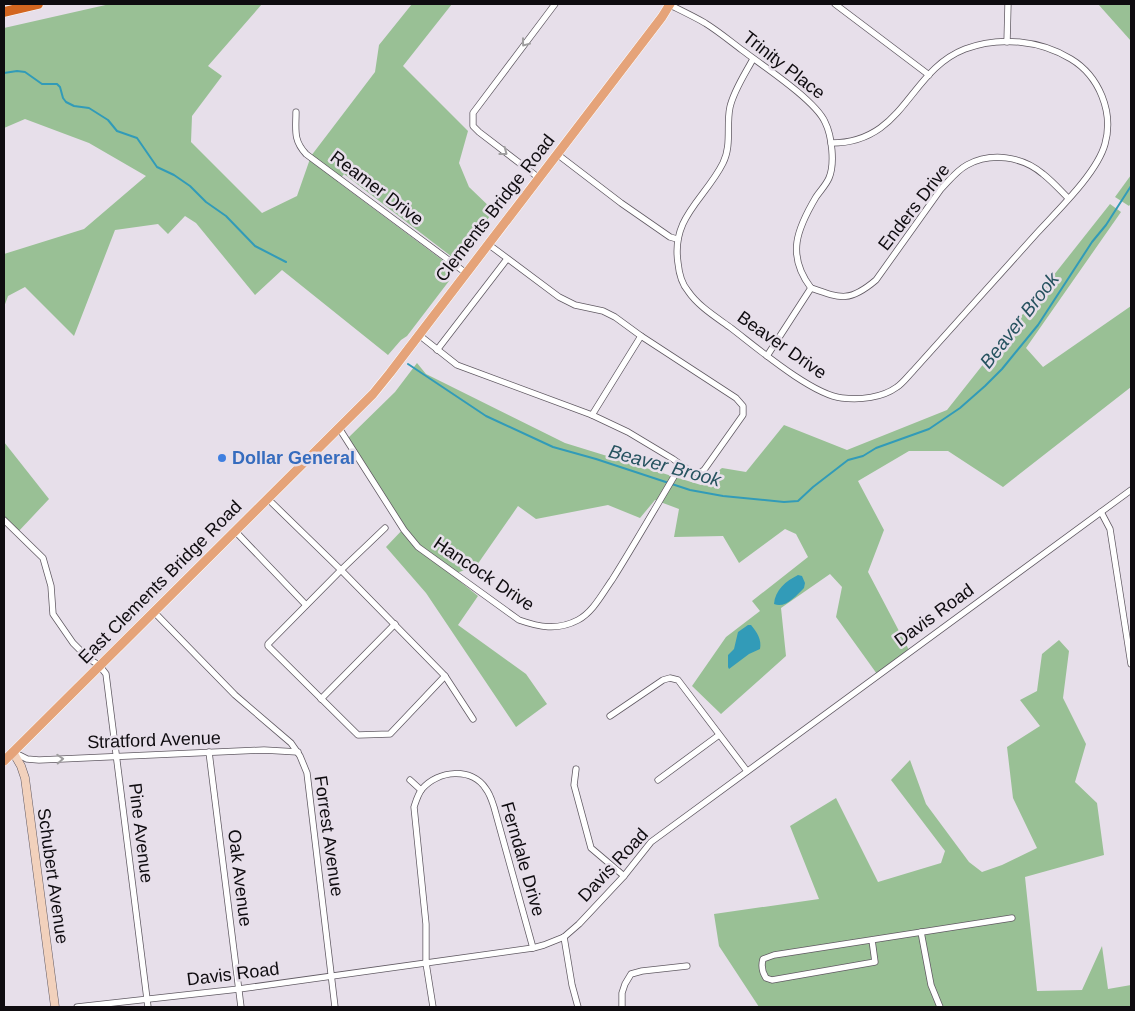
<svg xmlns="http://www.w3.org/2000/svg" width="1135" height="1011" viewBox="0 0 1135 1011" font-family="Helvetica,sans-serif">
<style>
.green{fill:#99c095}
.water{fill:#329bb8}
.lines{fill:none;stroke-linecap:round;stroke-linejoin:round}
.stream{stroke:#329bb8;stroke-width:2}
.street-casing{stroke:#615a63;stroke-width:7}
.secondary-casing{stroke:#615a63;stroke-width:9}
.primary-casing{stroke:#fff;stroke-width:10}
.highway-casing{stroke:#fff;stroke-width:11}
.street{stroke:#fff;stroke-width:5.5}
.secondary{stroke:#f2d1bc;stroke-width:8}
.primary{stroke:#e5a379;stroke-width:9}
.highway{stroke:#d36620;stroke-width:10}
.oneway{stroke:#9f9e9f}
.shop-dot{fill:#3f7fe0;stroke:#e7dfea;stroke-width:2}
.labels{text-anchor:middle;stroke-width:5;stroke-linejoin:round;paint-order:stroke}
.street-label{font-size:18px;fill:#0f0c10;stroke:#e7dfea}
.shop-label{font-size:18px;font-weight:bold;fill:#366cbe;stroke:#e7dfea;text-anchor:start}
.water-label{font-size:19px;font-style:italic;fill:#26525f;stroke:#e7dfea}
</style>
<rect width="100%" height="100%" fill="#e7dfea"/>
<g class="green">
<path d="M 110,4 L 262,4 L 208,66 L 222,76 L 192,116 L 191,142 L 262,213 L 297,196 L 311,156 L 375,72 L 379,45 L 412,4 L 452,4 L 403,66 L 468,131 L 459,163 L 469,187 L 494,211 L 456,260 L 344,174 L 338,182 L 449,265 L 451,275 L 449,281 L 407,336 L 401,340 L 388,355 L 282,270 L 255,295 L 196,223 L 185,216 L 168,234 L 158,224 L 115,230 L 74,336 L 25,287 L 8,296 L 4,307 L 4,254 L 84,229 L 146,176 L 89,143 L 25,119 L 4,128 L 4,28 Z"/>
<path d="M 1098,4 L 1131,4 L 1131,41 Z"/>
<path d="M 1131,175 L 1131,203 L 1129,206 L 1115,197 Z"/>
<path d="M 1110,204 L 1121,212 L 1026,348 L 1043,367 L 1131,306 L 1131,387 L 1003,487 L 948,451 L 909,451 L 858,481 L 884,530 L 868,572 L 909,650 L 877,674 L 836,617 L 842,587 L 830,574 L 781,608 L 786,656 L 721,714 L 692,686 L 726,637 L 760,611 L 752,601 L 808,557 L 796,534 L 785,529 L 739,563 L 723,536 L 674,537 L 679,509 L 655,500 L 640,518 L 608,505 L 536,519 L 518,506 L 477,565 L 452,575 L 478,596 L 458,625 L 526,674 L 547,704 L 516,727 L 426,593 L 386,547 L 405,527 L 347,439 L 395,392 L 417,363 L 426,374 L 565,443 L 701,485 L 722,468 L 746,472 L 784,425 L 847,450 L 947,410 Z"/>
<path d="M 4,442 L 49,499 L 17,533 L 4,518 Z"/>
<path d="M 1059,640 L 1069,651 L 1063,698 L 1086,744 L 1075,782 L 1097,803 L 1104,855 L 1025,877 L 1037,991 L 1082,990 L 1102,946 L 1108,989 L 1131,985 L 1131,1007 L 759,1007 L 719,946 L 714,914 L 819,899 L 790,826 L 836,798 L 878,882 L 941,863 L 945,851 L 891,780 L 910,760 L 926,804 L 969,862 L 982,872 L 1002,865 L 1037,848 L 1013,798 L 1007,747 L 1040,726 L 1020,700 L 1037,691 L 1042,654 Z"/>
</g>
<g class="water">
<path d="M 798,575 L 802,576 L 805,583 L 804,588 C 796,596 785,609 774,604 C 775,590 786,581 798,575 Z"/>
<path d="M 748,625 L 751,625 C 757,632 762,640 760,649 L 749,654 L 729,669 L 728,667 L 728,655 L 734,649 L 738,632 Z"/>
</g>
<g class="lines">
<g class="stream">
<path d="M 4,73 L 17,71 L 25,72 L 42,84 L 57,84 L 60,87 L 63,98 L 66,102 L 74,106 L 89,108 L 108,120 L 117,131 L 137,138 L 157,167 L 174,175 L 190,186 L 206,202 L 226,216 L 255,246 L 286,262"/>
<path d="M 408,364 L 486,416 L 553,447 L 596,459 L 690,490 L 723,496 L 784,502 L 798,501 L 813,487 L 848,460 L 863,456 L 876,448 L 929,429 L 960,408 L 985,386 L 1002,369 L 1038,325 L 1092,242 L 1106,225 L 1131,186"/>
</g>
<g class="street-casing">
<g id="street">
<path d="M 668,4 C 680,10 693,16 705,23 C 718,31 730,41 742,50 C 763,66 815,100 825,122 C 832,136 835,164 829,178 C 826,185 820,191 816,197 C 797,229 786,255 811,288"/>
<path d="M 835,4 L 929,75"/>
<path d="M 1007,42 L 1008,4"/>
<path d="M 753,59 C 745,74 734,90 730,107 C 726,125 732,145 723,163 C 705,199 671,217 678,263 C 679,273 681,283 688,291 C 698,306 716,317 731,328 C 756,347 812,395 842,398 C 860,400 882,398 897,387 C 903,383 908,376 913,371 C 954,325 996,279 1037,233 C 1058,210 1097,173 1105,144 C 1114,112 1099,76 1071,59 C 1040,40 999,36 965,49 C 908,71 905,143 831,143"/>
<path d="M 296,112 C 296,130 293,140 306,154 L 466,273"/>
<path d="M 557,154 L 621,203 L 670,237 L 677,239"/>
<path d="M 539,178 L 479,132 L 473,126 L 473,113 L 555,4"/>
<path d="M 488,244 L 559,297 L 575,305 L 603,311 L 615,317 L 641,336 L 736,398 L 743,406 L 743,415 L 704,470 L 699,473 L 690,471 L 673,459 L 628,432 L 592,415"/>
<path d="M 811,288 C 842,299 850,302 876,280 L 941,189 C 949,181 956,171 967,165 C 991,152 1022,156 1043,174 C 1052,181 1060,190 1068,198"/>
<path d="M 419,335 L 457,365 L 592,415 L 641,336"/>
<path d="M 437,350 L 507,259"/>
<path d="M 767,356 L 811,288"/>
<path d="M 339,428 L 404,530 L 418,547 L 519,620 C 539,627 557,631 578,620 C 593,612 602,594 612,580 C 636,542 658,503 681,465"/>
<path d="M 268,499 L 341,570 L 445,676 L 473,719"/>
<path d="M 1101,512 L 1110,529 L 1131,664"/>
<path d="M 4,520 L 43,558 L 51,586 L 53,614 L 73,643 L 89,659 L 99,665 L 106,674 L 148,1007"/>
<path d="M 385,528 L 341,570 L 268,644 L 268,646 L 358,735 L 390,734 L 445,676"/>
<path d="M 235,531 L 306,605"/>
<path d="M 154,612 L 235,695 L 291,743 L 300,756 L 307,773 L 335,1007"/>
<path d="M 321,699 L 395,624"/>
<path d="M 610,716 L 663,680 L 670,678 L 678,680 L 747,771"/>
<path d="M 13,752 L 27,759 L 39,760 L 264,750 L 298,752"/>
<path d="M 209,752 L 241,1007"/>
<path d="M 576,769 L 574,785 L 591,848 L 624,876"/>
<path d="M 410,780 L 421,790"/>
<path d="M 658,780 L 719,735"/>
<path d="M 921,932 L 931,985 L 940,1007"/>
<path d="M 564,937 L 572,985 L 578,1007"/>
<path d="M 872,940 L 875,962 L 772,980 L 766,978 C 762,972 761,966 763,959 L 774,955 L 1012,918"/>
<path d="M 77,1007 L 239,989 L 533,948 L 544,945 L 564,937 L 579,924 L 624,876 L 651,842 L 1131,490"/>
<path d="M 433,1007 L 426,963 L 426,924 L 414,807 C 416,801 418,794 422,789 C 438,770 472,767 486,789 C 490,794 492,801 494,807 L 533,948"/>
<path d="M 622,1007 L 622,993 L 625,984 L 631,974 L 642,971 L 687,966"/>
</g>
</g>
<g class="secondary-casing">
<path id="secondary" d="M 13,752 L 21,766 L 25,778 L 55,1007"/>
</g>
<g class="primary-casing">
<path id="primary" d="M 4,761 L 373,394 L 390,373 L 662,17 L 670,4"/>
</g>
<g class="highway-casing">
<path id="highway" d="M 4,12 L 38,4"/>
</g>
<use href="#street" class="street"/>
<use href="#secondary" class="secondary"/>
<use href="#primary" class="primary"/>
<use href="#highway" class="highway"/>
</g>
<defs><path id="oneway-chevron" d="M-2-3.5L2.5 0L-2 3.5" fill="none" stroke-width="1.6" stroke-linecap="round" stroke-linejoin="round" transform="scale(1.25)"/></defs>
<g class="oneway">
<use href="#oneway-chevron" transform="translate(525 43) rotate(127)"/>
<use href="#oneway-chevron" transform="translate(504 152) rotate(37)"/>
<use href="#oneway-chevron" transform="translate(60 759) rotate(-3)"/>
</g>
<circle class="shop-dot" cx="222" cy="458" r="5"/>
<g class="labels">
<g class="street-label">
<text transform="translate(784 65) rotate(38)" y="6">Trinity Place</text>
<text transform="translate(377 188) rotate(37)" y="6">Reamer Drive</text>
<text transform="translate(914 207) rotate(-52)" y="6">Enders Drive</text>
<text transform="translate(495 208) rotate(-52)" y="6">Clements Bridge Road</text>
<text transform="translate(782 345) rotate(35)" y="6">Beaver Drive</text>
<text transform="translate(484 574) rotate(34)" y="6">Hancock Drive</text>
<text transform="translate(160 582) rotate(-45)" y="6">East Clements Bridge Road</text>
<text transform="translate(934 615) rotate(-36)" y="6">Davis Road</text>
<text transform="translate(154 740) rotate(-2)" y="6">Stratford Avenue</text>
<text transform="translate(141 833) rotate(83)" y="6">Pine Avenue</text>
<text transform="translate(329 836) rotate(82)" y="6">Forrest Avenue</text>
<text transform="translate(523 859) rotate(74)" y="6">Ferndale Drive</text>
<text transform="translate(613 865) rotate(-47)" y="6">Davis Road</text>
<text transform="translate(53 876) rotate(82)" y="6">Schubert Avenue</text>
<text transform="translate(240 878) rotate(83)" y="6">Oak Avenue</text>
<text transform="translate(233 974) rotate(-7)" y="6">Davis Road</text>
</g>
<g class="shop-label">
<text x="232" y="464">Dollar General</text>
</g>
<g class="water-label">
<text transform="translate(1019 320) rotate(-52)" y="7">Beaver Brook</text>
<text transform="translate(665 465) rotate(15)" y="7">Beaver Brook</text>
</g>
</g>
<rect width="1135" height="1011" fill="none" stroke="#0f0c10" stroke-width="10"/>
</svg>
